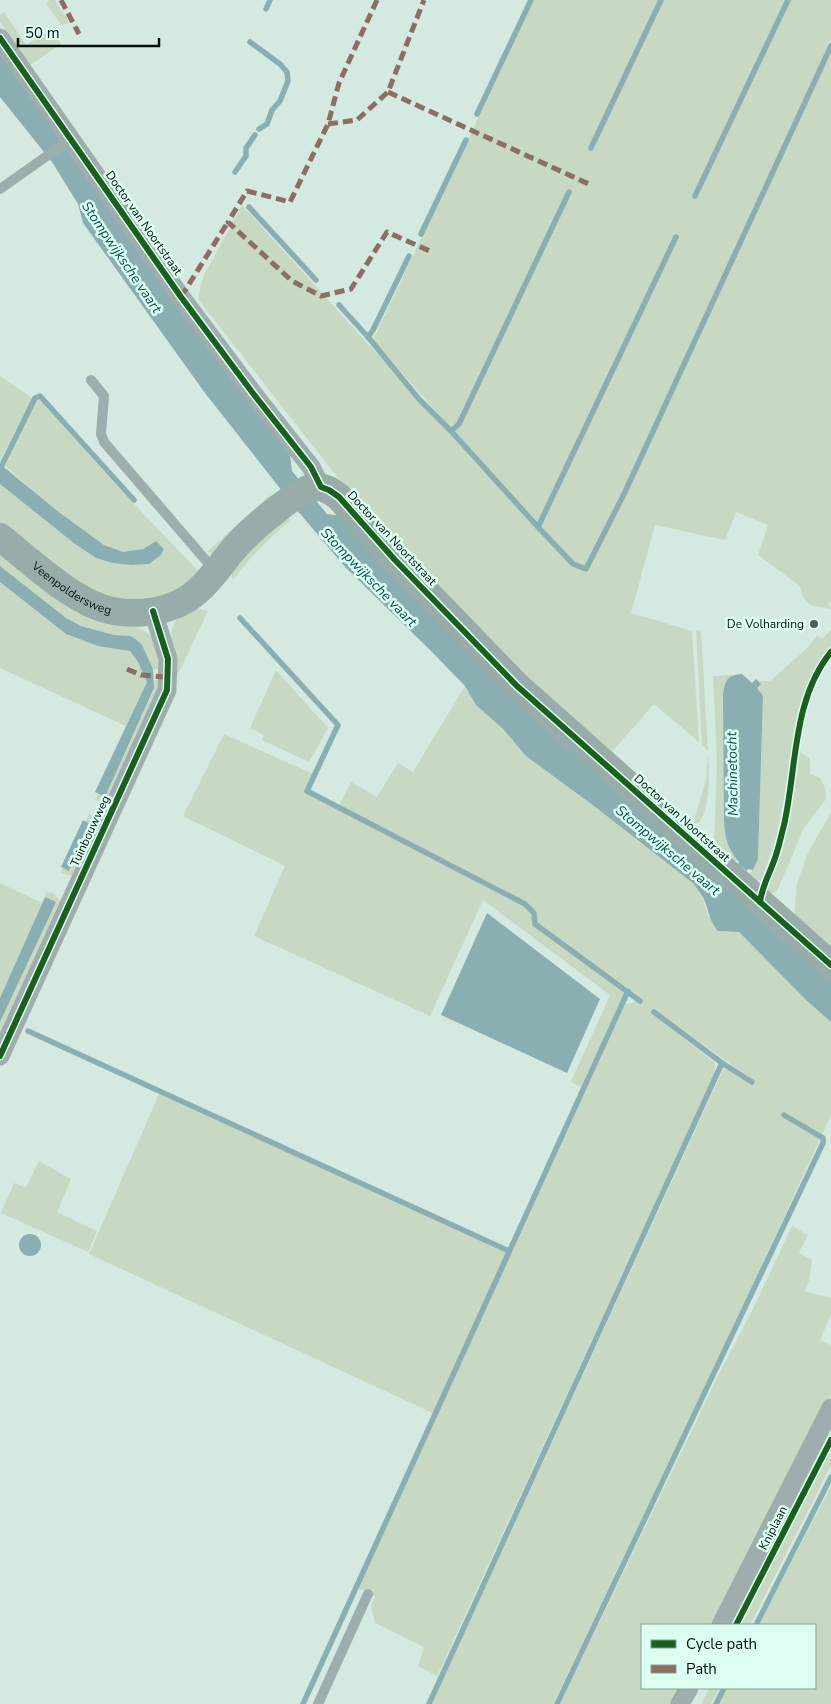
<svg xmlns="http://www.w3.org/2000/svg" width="831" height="1704" viewBox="0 0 831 1704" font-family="'Nunito Sans',sans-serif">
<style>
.green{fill:#c7d9c3}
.water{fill:#8aaeb2}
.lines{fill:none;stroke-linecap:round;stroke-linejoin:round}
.stream{stroke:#8aaeb2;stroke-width:5.5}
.lane{stroke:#9eaeac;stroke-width:10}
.street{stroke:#9eaeac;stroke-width:19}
.secondary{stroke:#98adaa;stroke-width:28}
.quiet{stroke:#8d6e63;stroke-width:5;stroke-dasharray:10 5;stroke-linecap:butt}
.cycleway-casing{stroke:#ddfff2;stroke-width:9}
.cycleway{stroke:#1b5e20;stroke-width:6}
.poi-dot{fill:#4c5c56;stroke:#ddfff2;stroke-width:2}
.labels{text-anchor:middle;stroke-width:5;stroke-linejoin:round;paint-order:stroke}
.street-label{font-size:12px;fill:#03100b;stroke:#ddfff2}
.poi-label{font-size:12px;fill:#03100b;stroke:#ddfff2;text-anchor:end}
.water-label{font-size:14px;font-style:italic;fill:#084b55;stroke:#ddfff2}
</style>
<rect width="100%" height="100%" fill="#d4eae1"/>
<g class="green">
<path d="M 48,0 L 55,0 L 69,22 L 62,26 L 46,4 L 49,2 Z"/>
<path d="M 534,0 L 831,0 L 831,601 L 828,604 L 831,609 C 814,606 803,607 800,586 L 758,555 L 768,525 L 736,512 L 725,540 L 655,525 L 631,613 L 692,631 L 699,742 L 654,704 L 610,754 L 437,595 L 334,473 L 198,299 L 203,277 L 242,205 L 367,343 L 448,425 L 373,340 Z"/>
<path d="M 4,12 L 26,45 L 47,32 L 57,37 L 61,44 L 30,65 L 0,22 L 0,15 Z"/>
<path d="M 0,376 L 32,398 L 0,460 Z"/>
<path d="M 39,399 L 115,484 L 201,574 L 178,589 L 164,595 L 136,599 L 114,598 L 87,590 L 0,525 L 0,484 L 75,544 L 96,558 L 112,563 L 131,565 L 161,555 L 164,549 L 156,541 C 146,547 136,553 123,552 C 98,550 27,485 5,466 L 35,402 Z"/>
<path d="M 270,495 L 274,499 L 219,555 L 207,552 Z"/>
<path d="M 286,514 L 290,520 C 269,539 250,557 233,580 L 231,572 L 242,555 Z"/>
<path d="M 0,551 L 130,625 C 158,634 156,644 162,669 L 153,669 L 142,645 L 130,636 L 114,635 L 81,626 L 66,618 L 0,566 Z"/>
<path d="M 0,582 L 66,634 L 98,646 L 130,651 L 138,662 L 147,682 L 126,726 L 0,668 Z"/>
<path d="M 193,608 L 208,611 L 174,683 C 173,667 166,632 177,619 C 180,615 188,611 193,608 Z"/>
<path d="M 696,630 L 701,631 L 708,751 L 702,745 Z"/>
<path d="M 831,630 L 831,645 L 813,672 L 802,701 L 777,835 L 762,879 L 752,883 L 746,877 L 753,870 L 758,858 L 763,696 L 757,688 L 757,681 L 770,681 L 805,650 L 817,636 L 822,639 Z"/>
<path d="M 276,670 L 328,728 L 309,762 L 262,740 L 264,735 L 250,728 Z"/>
<path d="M 733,675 L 725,681 L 724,820 C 725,835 726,848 737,859 L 732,865 L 716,851 L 714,841 L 717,763 L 713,676 Z"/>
<path d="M 154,680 L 160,681 L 160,688 L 108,802 L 104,803 L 95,800 L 98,794 L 105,797 L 154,689 Z"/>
<path d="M 465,686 L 476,705 L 503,729 L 526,756 L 594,806 L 694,884 L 702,895 L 707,914 L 723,932 L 739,932 L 806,1000 L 831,1022 L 831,1115 L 738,1317 L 553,1704 L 432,1704 L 723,1070 L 729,1069 L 753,1085 L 756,1082 L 656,1011 L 653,1014 L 715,1063 L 715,1073 L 437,1676 L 418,1666 L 424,1647 L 375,1623 L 371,1606 L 375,1596 L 358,1588 L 437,1415 L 89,1254 L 159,1094 L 511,1255 L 625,1004 L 640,1001 L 641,998 L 628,988 L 545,932 L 624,993 L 581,1087 L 571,1082 L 610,995 L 483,900 L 430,1016 L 254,936 L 285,866 L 183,816 L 224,734 L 313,774 L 307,791 L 338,807 L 351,782 L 377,797 L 398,763 L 413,772 Z"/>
<path d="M 800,752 L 810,758 L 810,774 L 820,778 L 825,788 L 826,799 L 804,828 L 777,891 L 768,895 L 768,886 L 784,840 Z"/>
<path d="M 708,753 C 709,776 711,802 700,822 L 693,824 L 706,780 Z"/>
<path d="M 831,812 L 831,950 L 794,916 L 797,884 L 807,855 Z"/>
<path d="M 89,814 L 98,818 L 100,822 L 72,876 L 61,873 L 63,868 L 70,871 L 91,824 L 86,821 Z"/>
<path d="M 0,883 L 42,903 L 0,998 Z"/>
<path d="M 46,892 L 53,893 L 62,902 L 0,1039 L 0,1022 L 55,902 L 45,897 Z"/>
<path d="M 39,1161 L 71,1179 L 57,1212 L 97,1231 L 88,1252 L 1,1213 L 14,1183 L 26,1188 Z"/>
<path d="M 792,1226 L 808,1235 L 799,1253 L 812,1260 L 809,1281 L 804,1291 L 831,1298 L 831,1314 L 820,1340 L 831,1345 L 831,1394 L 817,1422 L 714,1625 L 642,1625 L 642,1688 L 683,1688 L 674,1704 L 560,1704 L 719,1374 L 754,1307 Z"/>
<path d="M 831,1449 L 831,1465 L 750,1625 L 741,1625 Z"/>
<path d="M 831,1486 L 831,1704 L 718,1704 L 726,1688 L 815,1688 L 815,1625 L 759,1625 Z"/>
<path d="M 709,1688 L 719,1688 L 711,1704 L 701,1704 Z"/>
</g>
<g class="water">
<path d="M 0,54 L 290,455 L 292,471 L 327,514 L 343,516 L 831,976 L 831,1022 L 806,1000 L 739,932 L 718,931 C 707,918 709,906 701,894 C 699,891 696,888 694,884 L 594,806 L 526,756 L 503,729 L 476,705 L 465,686 L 431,651 L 345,567 L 297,510 L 205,393 L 83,223 L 78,204 L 52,162 L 0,97 Z"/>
<path d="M 0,464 L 60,513 L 104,545 L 123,552 L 143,549 L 156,541 L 164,549 L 161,555 L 149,564 L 131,565 L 112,563 L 96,558 L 75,544 L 0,484 Z"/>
<path d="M 0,566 L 66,618 L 81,626 L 114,635 L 130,636 L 137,640 L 142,645 L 153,669 L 154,688 L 105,797 L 95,792 L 147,682 L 138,662 L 130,651 L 98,646 L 66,634 L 0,582 Z"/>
<path d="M 742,674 L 752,683 L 756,679 L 761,684 L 757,688 L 763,696 L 758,859 L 753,870 L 748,869 L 747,871 L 738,864 L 739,862 C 727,848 725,838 724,820 L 723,696 C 725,682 725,675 742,674 Z"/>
<path d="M 83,820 L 91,824 L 69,871 L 61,867 Z"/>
<path d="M 45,897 L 56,902 L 0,1022 L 0,998 Z"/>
<path d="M 487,913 L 600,999 L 567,1073 L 441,1015 Z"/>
<circle cx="30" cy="1245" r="11"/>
</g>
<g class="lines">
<g class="stream">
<path d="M 266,9 L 270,0"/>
<path d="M 250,42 L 280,64 L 287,72 L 288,81 L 280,101 L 272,110 L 267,124 L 259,129"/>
<path d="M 477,114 L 531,0"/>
<path d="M 591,148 L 661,0"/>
<path d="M 235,172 L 246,156 L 246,148 L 255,135"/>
<path d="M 695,196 L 788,0"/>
<path d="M 249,207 L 316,280"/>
<path d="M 421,234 L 466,140"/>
<path d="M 339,305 L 368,337 L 419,399 L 451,431 L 538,527 L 573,564 L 586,569 L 625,492 L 831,46"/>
<path d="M 368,337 L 373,330 L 409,256"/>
<path d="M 451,431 L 459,424 L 569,192"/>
<path d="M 2,465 L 35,398 L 40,396 L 134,500"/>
<path d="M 538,527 L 676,237"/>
<path d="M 240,618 L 338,725 L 307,791 L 525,904 L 534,913 L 535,924 L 640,1001"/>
<path d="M 654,1012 L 722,1063 L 752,1082"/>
<path d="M 28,1031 L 509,1251"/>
<path d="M 756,1625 L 831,1477"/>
<path d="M 303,1704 L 628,991"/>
<path d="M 429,1704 L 722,1063"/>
<path d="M 557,1704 L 823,1143 L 823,1138 L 784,1115"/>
<path d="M 716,1704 L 724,1688"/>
</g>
<g class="lane">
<path d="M 0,189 L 71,139"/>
<path d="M 91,380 L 104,396 L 101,434 L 104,442 L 215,571"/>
<path d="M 318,1704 L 368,1594"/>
</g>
<g class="street">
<path d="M 0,38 L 181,297 L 252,392 L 311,467 L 321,487"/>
<path d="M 0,1056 L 167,690 L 168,659 L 153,611"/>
<path d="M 721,1625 L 831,1408"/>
<path d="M 680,1704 L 689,1688"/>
</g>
<path class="secondary" id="s1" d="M 0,537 C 29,560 65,594 99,607 C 126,617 163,614 187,599 C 209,585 222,561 239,543 C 251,530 299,488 315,487 C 325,486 332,492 339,497 L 395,560 L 517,686 L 831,965"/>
<g class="quiet">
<path d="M 61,0 L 79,34"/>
<path d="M 377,0 L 339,83 L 328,124 L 290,202 L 247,191 L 228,222 L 292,281 L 321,296 L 351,289 L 387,232 L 432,252"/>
<path d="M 388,92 L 591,185"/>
<path d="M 328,124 L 357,120 L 388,92 L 424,0"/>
<path d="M 181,297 L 228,222"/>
<path d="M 127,669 L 141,675 L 167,677"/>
</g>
<g class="cycleway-casing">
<g id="cycleway">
<path d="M 0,38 L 181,297 L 252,392 L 311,467 L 321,487 L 329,490 L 339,497 L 395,560 L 517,686 L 831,965"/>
<path d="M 760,902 C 762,886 770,873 775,858 C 779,847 781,836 784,825 C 797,768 792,700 831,652"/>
<path d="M 0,1056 L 167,690 L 168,659 L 153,611"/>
<path d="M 736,1625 L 831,1440"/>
</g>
</g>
<use href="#cycleway" class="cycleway"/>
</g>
<circle class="poi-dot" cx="814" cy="624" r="5"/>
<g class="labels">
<g class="street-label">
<text transform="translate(144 223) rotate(55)" y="4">Doctor van Noortstraat</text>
<text transform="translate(392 538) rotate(47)" y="4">Doctor van Noortstraat</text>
<text dy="4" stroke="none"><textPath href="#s1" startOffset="89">Veenpoldersweg</textPath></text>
<text transform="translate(682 818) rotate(42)" y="4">Doctor van Noortstraat</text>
<text transform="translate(90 831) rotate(-65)" y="4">Tuinbouwweg</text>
<text transform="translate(773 1528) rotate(-63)" y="4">Kniplaan</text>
</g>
<g class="poi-label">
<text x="804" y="628">De Volharding</text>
</g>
<g class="water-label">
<text transform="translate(122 257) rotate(56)" y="5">Stompwijksche vaart</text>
<text transform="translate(369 577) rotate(46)" y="5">Stompwijksche vaart</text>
<text transform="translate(732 774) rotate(-91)" y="5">Machinetocht</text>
<text transform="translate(668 850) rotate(40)" y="5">Stompwijksche vaart</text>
</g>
</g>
<rect x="641" y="1624" width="175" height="65" fill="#ddfff2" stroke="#869f96"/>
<rect x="651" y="1640" width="25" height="8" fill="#1b5e20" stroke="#869f96"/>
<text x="686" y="1649" font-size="15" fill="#03100b">Cycle path</text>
<rect x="651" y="1665" width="25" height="8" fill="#8d6e63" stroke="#869f96"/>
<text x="686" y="1674" font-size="15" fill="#03100b">Path</text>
<path d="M18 38v8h141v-8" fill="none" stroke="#03100b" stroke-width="2.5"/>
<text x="25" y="38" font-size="15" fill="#03100b" stroke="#ddfff2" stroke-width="4" paint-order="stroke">50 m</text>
</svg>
